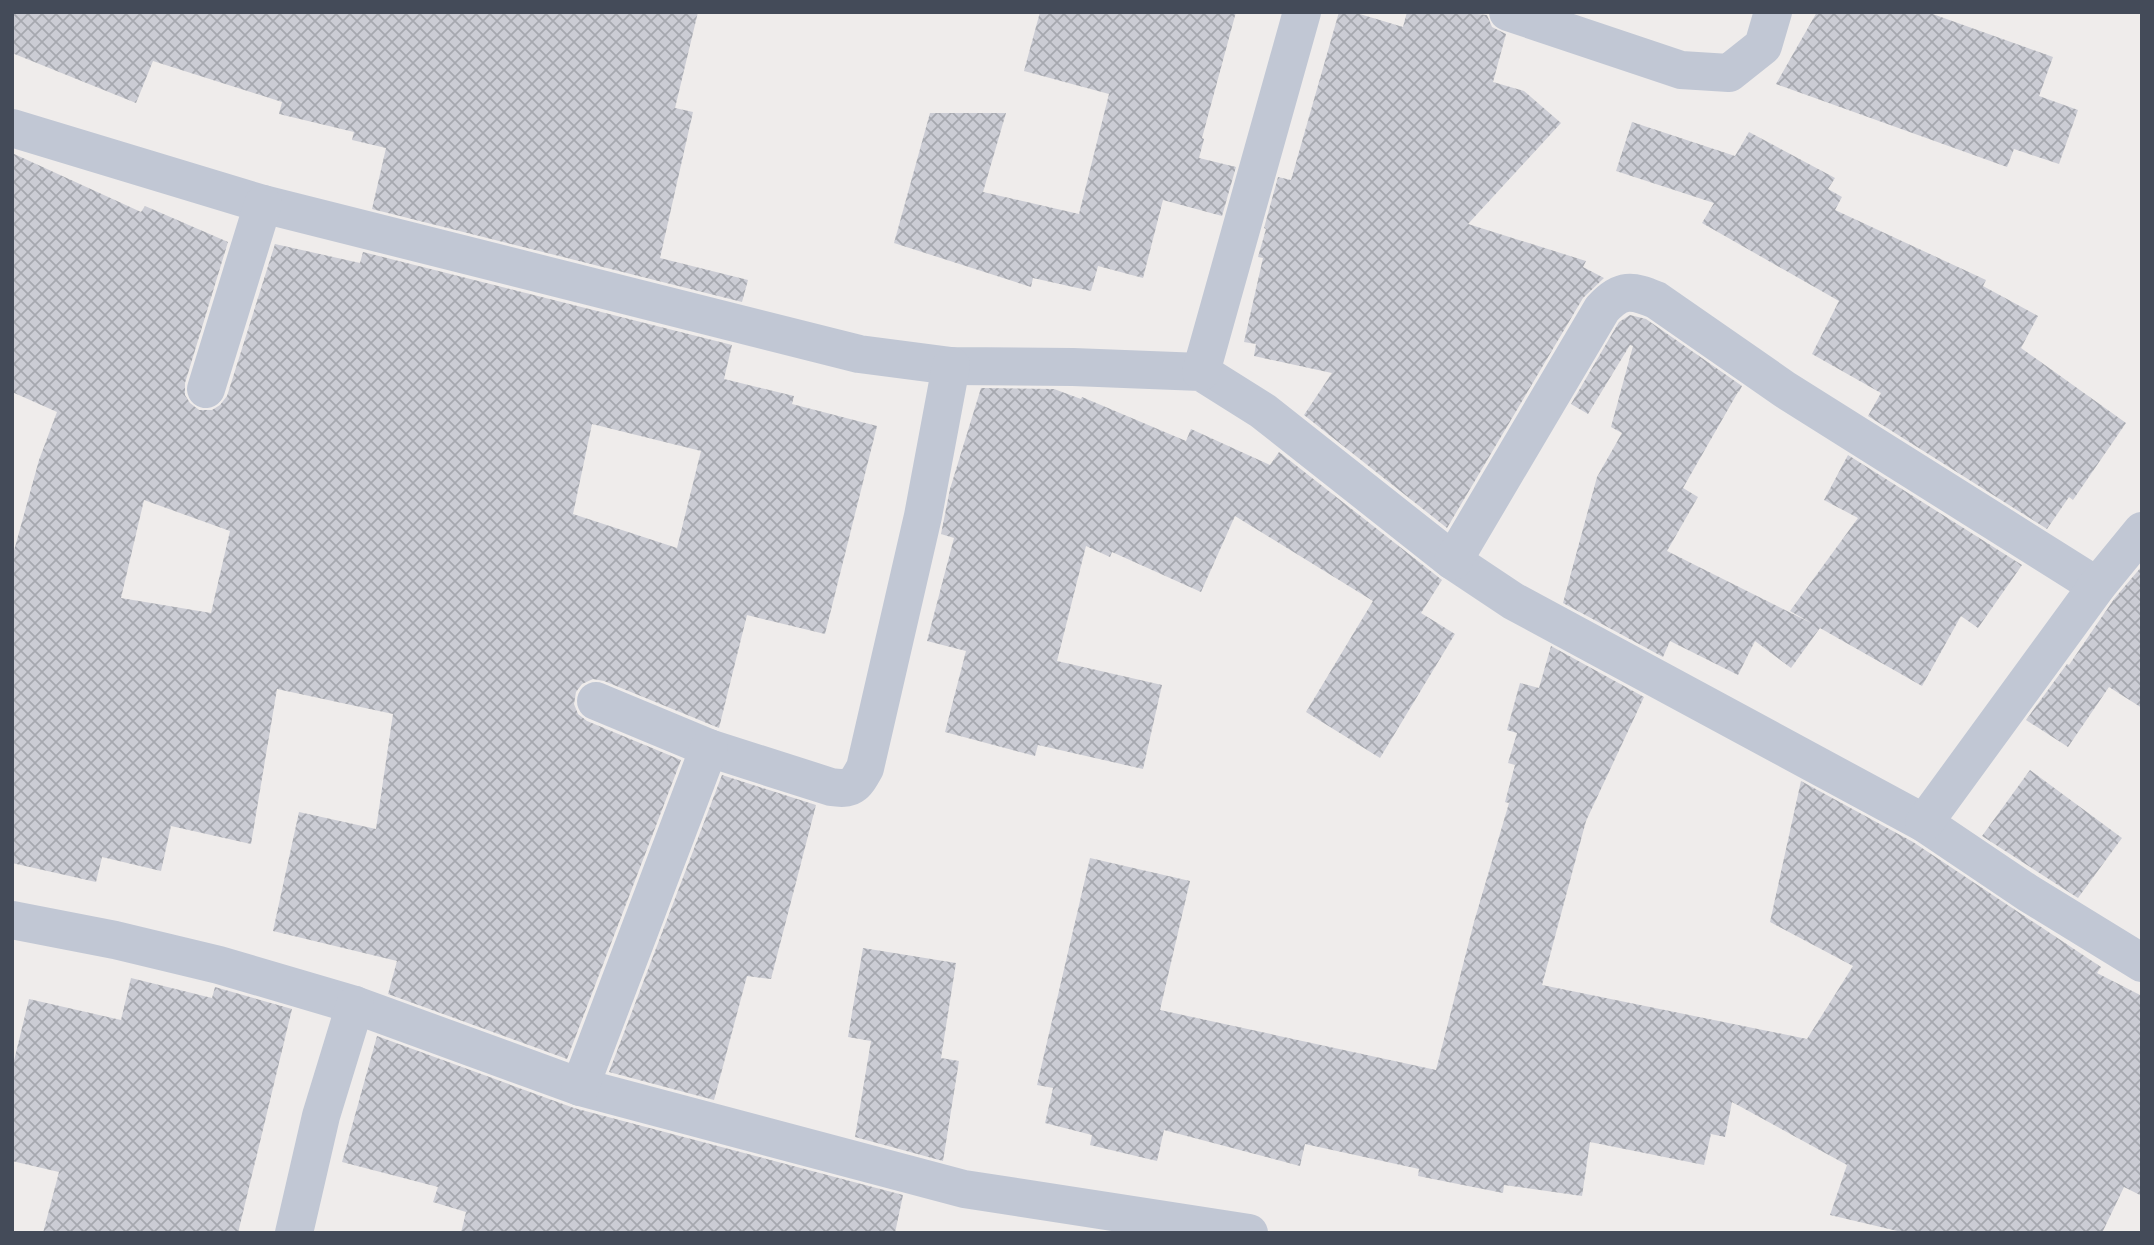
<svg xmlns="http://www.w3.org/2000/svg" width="2154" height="1245" viewBox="0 0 2154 1245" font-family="Mulish,sans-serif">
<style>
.building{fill:url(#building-cross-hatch);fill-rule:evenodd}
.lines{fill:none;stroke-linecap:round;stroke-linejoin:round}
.minor{stroke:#c1c7d4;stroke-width:38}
</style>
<defs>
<pattern id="building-cross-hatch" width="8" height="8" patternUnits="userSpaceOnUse" patternTransform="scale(1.75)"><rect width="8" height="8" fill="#cbccd4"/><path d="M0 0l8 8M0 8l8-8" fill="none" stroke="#a6a8af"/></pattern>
</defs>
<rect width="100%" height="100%" fill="#efeceb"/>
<g class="building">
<path d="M 12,12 L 698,12 L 675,108 L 693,112 L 660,258 L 748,280 L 742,302 L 372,209 L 386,148 L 352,140 L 354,132 L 279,114 L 282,102 L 153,61 L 136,103 L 12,53 Z"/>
<path d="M 1040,12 L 1236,12 L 1202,138 L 1204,139 L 1199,158 L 1236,167 L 1222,216 L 1163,200 L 1143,278 L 1098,266 L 1091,291 L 1033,278 L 1031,287 L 894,243 L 930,113 L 1006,113 L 983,192 L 1079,214 L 1109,94 L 1024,71 Z"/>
<path d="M 1339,12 L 1353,12 L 1403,27 L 1407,12 L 1459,12 L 1487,15 L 1492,27 L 1506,34 L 1493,82 L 1524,91 L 1561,123 L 1468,224 L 1586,261 L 1583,267 L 1604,278 L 1583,298 L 1447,528 L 1304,415 L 1332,373 L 1254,356 L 1256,344 L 1244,342 L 1263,258 L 1258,257 L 1266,229 L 1264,228 L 1278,177 L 1291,180 Z"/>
<path d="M 1817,12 L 1927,12 L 2053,57 L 2039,96 L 2078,110 L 2059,164 L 2014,149 L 2007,167 L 1776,84 Z"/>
<path d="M 1632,122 L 1735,156 L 1749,132 L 1835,178 L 1828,189 L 1842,197 L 1835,210 L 1986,280 L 1983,286 L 2038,316 L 2021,348 L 2126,423 L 2073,500 L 2069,497 L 2047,529 L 1868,416 L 1881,393 L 1812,354 L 1839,301 L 1702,223 L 1714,203 L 1616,171 Z"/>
<path d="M 12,153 L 141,212 L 145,206 L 228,242 L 185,383 L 185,395 L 190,403 L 199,410 L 212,410 L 220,405 L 227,396 L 275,244 L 360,263 L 363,252 L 732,345 L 724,379 L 794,396 L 792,404 L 877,426 L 825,634 L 747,615 L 719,728 L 604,681 L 593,679 L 582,684 L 576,692 L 574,704 L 578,714 L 587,721 L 681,760 L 567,1059 L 388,994 L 397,961 L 273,931 L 299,812 L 376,829 L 393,714 L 277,689 L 251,844 L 171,826 L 161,871 L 102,857 L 96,882 L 12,863 L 12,558 L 39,460 L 57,412 L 12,392 ZM 592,424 L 701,451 L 677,548 L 573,514 ZM 144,500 L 230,531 L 211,613 L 121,598 Z"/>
<path d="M 1630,315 L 1646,319 L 1742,386 L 1739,392 L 1734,390 L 1738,392 L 1683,488 L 1698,497 L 1667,551 L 1813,624 L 1790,611 L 1858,518 L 1824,500 L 1848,455 L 2022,565 L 1978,628 L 1961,616 L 1922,686 L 1820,628 L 1791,668 L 1755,641 L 1738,675 L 1670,641 L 1663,657 L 1563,603 L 1597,477 L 1622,433 L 1611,427 L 1633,346 L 1630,345 L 1588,414 L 1571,404 L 1619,322 Z"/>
<path d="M 981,388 L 1054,389 L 1081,399 L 1082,397 L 1186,441 L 1191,429 L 1270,465 L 1279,452 L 1442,580 L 1421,613 L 1455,634 L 1380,758 L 1306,712 L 1373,601 L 1235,516 L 1201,592 L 1112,552 L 1110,557 L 1086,546 L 1057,661 L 1162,685 L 1143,769 L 1038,745 L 1035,756 L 945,732 L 966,651 L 927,641 L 954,538 L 941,534 L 950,489 Z"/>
<path d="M 2142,566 L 2142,708 L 2109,687 L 2068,747 L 2026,720 L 2067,664 L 2069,665 L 2114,599 Z"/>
<path d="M 1551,646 L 1644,697 L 1586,821 L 1542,985 L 1807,1039 L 1853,966 L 1770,922 L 1801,781 L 1913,842 L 2101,967 L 2097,973 L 2142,996 L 2142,1196 L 2124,1187 L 2102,1233 L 1906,1233 L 1830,1215 L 1847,1165 L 1732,1102 L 1725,1137 L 1711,1134 L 1704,1165 L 1590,1142 L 1582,1196 L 1504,1185 L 1503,1193 L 1418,1176 L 1419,1169 L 1305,1144 L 1300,1166 L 1164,1130 L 1157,1161 L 1090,1145 L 1092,1135 L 1045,1123 L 1053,1088 L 1037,1085 L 1090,858 L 1190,881 L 1160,1010 L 1436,1070 L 1474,922 L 1509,803 L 1505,802 L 1515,765 L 1508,763 L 1517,733 L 1507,730 L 1520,683 L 1539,688 Z"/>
<path d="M 2030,770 L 2122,838 L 2078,898 L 1982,836 Z"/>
<path d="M 722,775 L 816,805 L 771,979 L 747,976 L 714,1100 L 609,1072 Z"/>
<path d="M 863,948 L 956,963 L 941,1058 L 959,1061 L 943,1161 L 855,1137 L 871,1041 L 848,1037 Z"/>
<path d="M 131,978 L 212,998 L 215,987 L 292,1009 L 238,1233 L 43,1233 L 59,1172 L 12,1161 L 12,1069 L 29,999 L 121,1020 Z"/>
<path d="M 377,1036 L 574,1108 L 903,1195 L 895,1233 L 461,1233 L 466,1212 L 433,1202 L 438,1187 L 342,1162 Z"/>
</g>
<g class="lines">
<g class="minor">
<path d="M 1508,12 L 1681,70 L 1729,73 L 1763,46 L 1773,12"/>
<path d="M 12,128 L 263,204 L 859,354 L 951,366 L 1073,367 L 1201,372 L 1263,411 L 1453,561 L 1513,601 L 1924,823 L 2028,893 L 2142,963"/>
<path d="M 1201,372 L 1302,12"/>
<path d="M 206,389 L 263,204"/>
<path d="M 1453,561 L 1602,309 C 1621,288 1632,290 1656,300 L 1784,389 L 2097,586"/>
<path d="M 596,701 L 709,748 L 831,787 C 852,790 855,786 865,768 L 923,516 L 951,366"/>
<path d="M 1924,823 L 2097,586 L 2142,531"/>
<path d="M 12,920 L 115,940 L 219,965 L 355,1005 L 580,1087 L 964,1189 L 1249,1233"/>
<path d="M 580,1087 L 709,748"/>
<path d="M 294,1233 L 321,1116 L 355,1005"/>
</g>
</g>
<rect width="2154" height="1245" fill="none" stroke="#444b59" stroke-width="28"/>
</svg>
